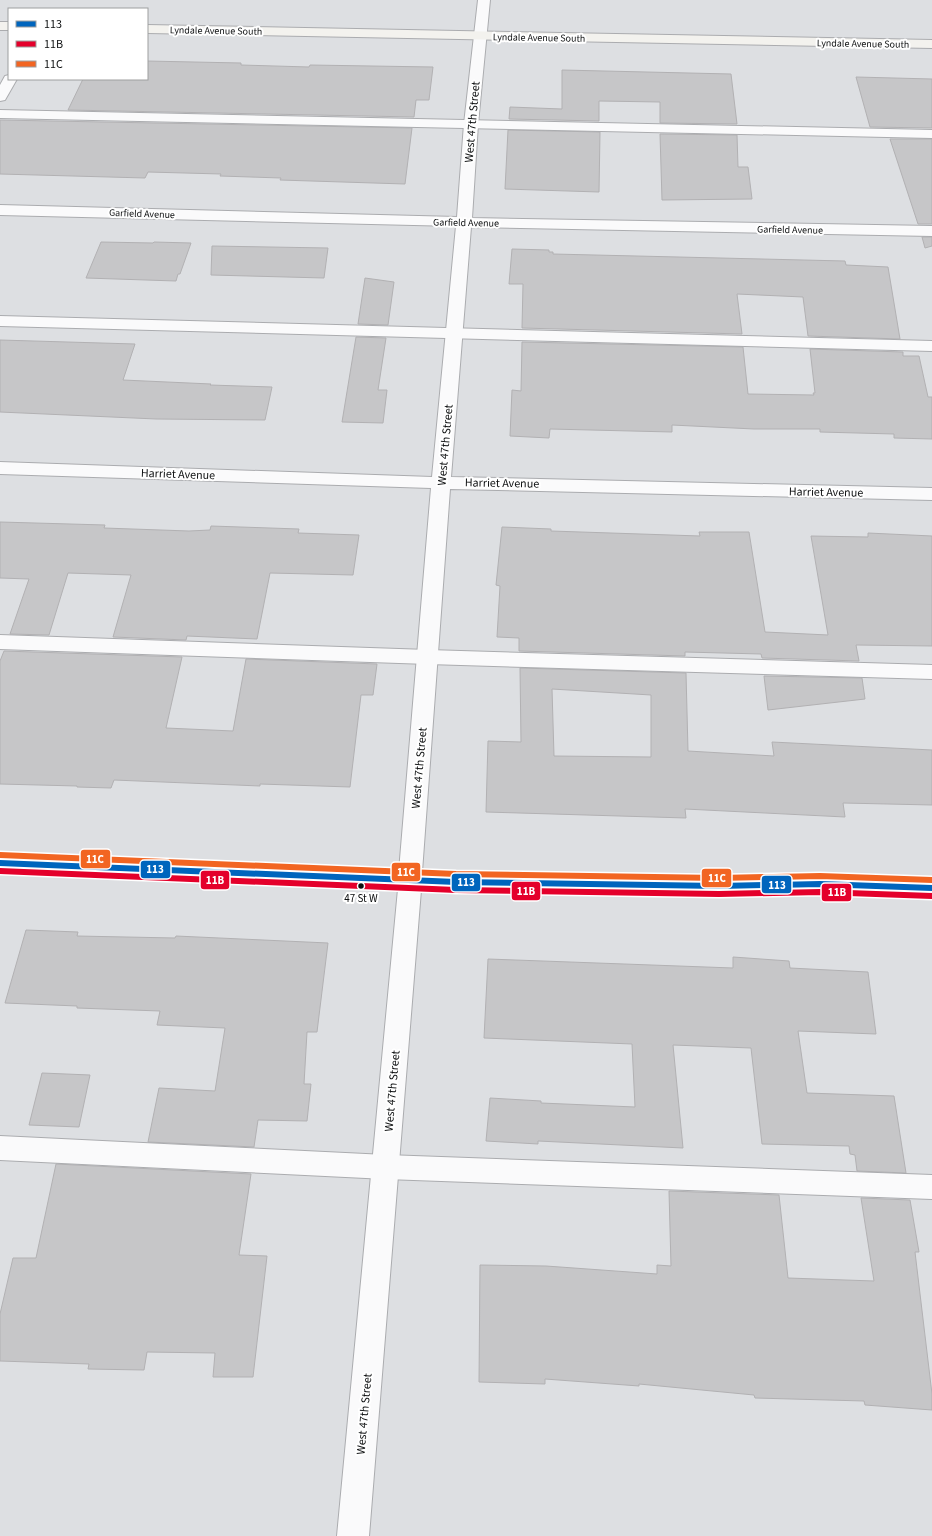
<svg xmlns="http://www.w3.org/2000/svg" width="932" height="1536" viewBox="0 0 932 1536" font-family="'Source Sans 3',sans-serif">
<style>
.building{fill:#c6c6c8;stroke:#b2b1b3;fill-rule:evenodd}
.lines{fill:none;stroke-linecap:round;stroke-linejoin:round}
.lane-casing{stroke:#abacaf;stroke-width:2}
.street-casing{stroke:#abacaf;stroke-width:2}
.secondary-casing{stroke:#abacaf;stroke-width:2}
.lane{fill:#fafafb;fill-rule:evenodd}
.street{fill:#fafafb;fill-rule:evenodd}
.secondary{fill:#f3f2ee;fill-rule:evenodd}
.bus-1-casing{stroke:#fff;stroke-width:9}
.bus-2-casing{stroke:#fff;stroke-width:9}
.bus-3-casing{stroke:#fff;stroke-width:9}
.bus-1{stroke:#0065bd;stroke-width:6}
.bus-2{stroke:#e4002b;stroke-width:6}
.bus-3{stroke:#f26522;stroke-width:6}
.bus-dot{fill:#0d0f10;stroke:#fff;stroke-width:1.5}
.labels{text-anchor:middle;stroke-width:4;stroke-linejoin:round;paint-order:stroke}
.far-street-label{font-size:10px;fill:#0d0f10;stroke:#fff}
.bus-label{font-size:11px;fill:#0d0f10;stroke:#fff}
.street-label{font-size:12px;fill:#0d0f10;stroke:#fff}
.line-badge{stroke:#fff;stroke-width:1.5}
.badge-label{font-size:11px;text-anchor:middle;font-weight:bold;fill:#fff}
</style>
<rect width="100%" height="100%" fill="#dddfe2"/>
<g class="building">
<path d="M 147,61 L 241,63 L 241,65 L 309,67 L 310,65 L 433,67 L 429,100 L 416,100 L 414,117 L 68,110 L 83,79 L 147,79 Z"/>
<path d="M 562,70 L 731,74 L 737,124 L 660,123 L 660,102 L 599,101 L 599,121 L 509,119 L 510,107 L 562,109 Z"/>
<path d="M 856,77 L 932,79 L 932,128 L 870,127 Z"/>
<path d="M 0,120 L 412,128 L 405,184 L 280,180 L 281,178 L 220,176 L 221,174 L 148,172 L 145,178 L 0,174 Z"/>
<path d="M 508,130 L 600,132 L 599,192 L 505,189 Z"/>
<path d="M 660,134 L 737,135 L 738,167 L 748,167 L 752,199 L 662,200 Z"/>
<path d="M 890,139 L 932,139 L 932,224 L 918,224 Z"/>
<path d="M 922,237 L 932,237 L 932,246 L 925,248 Z"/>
<path d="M 101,242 L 153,243 L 154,242 L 191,243 L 180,274 L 178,274 L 176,281 L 86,278 Z"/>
<path d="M 212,246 L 328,248 L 324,278 L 211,275 Z"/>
<path d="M 512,249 L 549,250 L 549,252 L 553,252 L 553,254 L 845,261 L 846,265 L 888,267 L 900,339 L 808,336 L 803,297 L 737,294 L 742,334 L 522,328 L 523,284 L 509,284 Z"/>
<path d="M 365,278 L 394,282 L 388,325 L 358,324 Z"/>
<path d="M 356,337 L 386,338 L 378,390 L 387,390 L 383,423 L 342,422 Z"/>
<path d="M 0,340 L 135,344 L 123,380 L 211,384 L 210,385 L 272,387 L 265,420 L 156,419 L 0,412 Z"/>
<path d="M 522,342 L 743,347 L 748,394 L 814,395 L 813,393 L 815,393 L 810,349 L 903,352 L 903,356 L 919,356 L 928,397 L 932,397 L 932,439 L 894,438 L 894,434 L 820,432 L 820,429 L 754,429 L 672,425 L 672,432 L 550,429 L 549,438 L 510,436 L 512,390 L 521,391 Z"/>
<path d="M 0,522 L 105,525 L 104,528 L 189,531 L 210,530 L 211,526 L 299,529 L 298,533 L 359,535 L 353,575 L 270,573 L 257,639 L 187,636 L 186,640 L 113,637 L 131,575 L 68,573 L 49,635 L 10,634 L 29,579 L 0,578 Z"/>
<path d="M 502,527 L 551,529 L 551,531 L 700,536 L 699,532 L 749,532 L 765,632 L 828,635 L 811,536 L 868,537 L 868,533 L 932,536 L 932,646 L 856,645 L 859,661 L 762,658 L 761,654 L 685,652 L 685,656 L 519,651 L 519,638 L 497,637 L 500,586 L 496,585 Z"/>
<path d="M 4,651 L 182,657 L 166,728 L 233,731 L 246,659 L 377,664 L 373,695 L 361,695 L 350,787 L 260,784 L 260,786 L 114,780 L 111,788 L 77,787 L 77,786 L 0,784 L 0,661 Z"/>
<path d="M 520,668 L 686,673 L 688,751 L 774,756 L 772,742 L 932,750 L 932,805 L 843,803 L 845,817 L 685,809 L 686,818 L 486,812 L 488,741 L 521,742 ZM 552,689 L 651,695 L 651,757 L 554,756 Z"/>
<path d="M 764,676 L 862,678 L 865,699 L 768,710 Z"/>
<path d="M 26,930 L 78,932 L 77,936 L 175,938 L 176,936 L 328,943 L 317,1032 L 307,1032 L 304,1084 L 311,1084 L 307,1121 L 258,1120 L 254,1147 L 148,1142 L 159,1088 L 215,1091 L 225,1028 L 157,1025 L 160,1011 L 77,1008 L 77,1006 L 5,1003 Z"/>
<path d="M 733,957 L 789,961 L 790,968 L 868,972 L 876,1034 L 798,1031 L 807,1093 L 894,1096 L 906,1173 L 857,1171 L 855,1155 L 850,1154 L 849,1146 L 762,1144 L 751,1048 L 673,1045 L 683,1148 L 538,1141 L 538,1144 L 486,1141 L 490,1098 L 541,1101 L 541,1103 L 635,1107 L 632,1044 L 484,1038 L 488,959 L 733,968 Z"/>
<path d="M 42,1073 L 90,1075 L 79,1127 L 29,1125 Z"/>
<path d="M 56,1164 L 251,1174 L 239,1255 L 267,1256 L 253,1377 L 213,1377 L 215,1353 L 147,1352 L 144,1370 L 88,1369 L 89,1364 L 0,1361 L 0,1314 L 13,1258 L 36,1258 Z"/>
<path d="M 669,1191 L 779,1195 L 788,1278 L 874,1281 L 861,1198 L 910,1200 L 919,1252 L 915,1252 L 932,1394 L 932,1410 L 865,1405 L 864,1401 L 755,1398 L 754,1395 L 639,1384 L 639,1386 L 545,1379 L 545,1384 L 479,1382 L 480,1265 L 546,1266 L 657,1274 L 657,1265 L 671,1266 Z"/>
</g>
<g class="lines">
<g class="lane-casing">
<g id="lane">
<path d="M 9,75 L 9,79 L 17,79 L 5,100 L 0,101 L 0,85 L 5,76 Z"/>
<path d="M 0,110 L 932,130 L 932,138 L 0,118 Z"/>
<path d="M 0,316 L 932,341 L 932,351 L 0,326 Z"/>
<path d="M 0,635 L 428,650 L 932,665 L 932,679 L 428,664 L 0,649 Z"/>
<path d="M 0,1136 L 386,1155 L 932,1175 L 932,1199 L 386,1179 L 0,1160 Z"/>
</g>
</g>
<g class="street-casing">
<path id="street" d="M 478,0 L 490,0 L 478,124 L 472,218 L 932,226 L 932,236 L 471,227 L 451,477 L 932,488 L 932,500 L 450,489 L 422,872 L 719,877 L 820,875 L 932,879 L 932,897 L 820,893 L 719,895 L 421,890 L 369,1536 L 337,1536 L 398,889 L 0,872 L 0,854 L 399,871 L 431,488 L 0,474 L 0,462 L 432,477 L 456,226 L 0,215 L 0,205 L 457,217 L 464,124 Z"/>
</g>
<g class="secondary-casing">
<g id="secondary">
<rect x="0" y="22" width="9" height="8"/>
<path d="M 147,25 L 932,40 L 932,48 L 147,33 Z"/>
</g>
</g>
<use href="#lane" class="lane"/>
<use href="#street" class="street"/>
<use href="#secondary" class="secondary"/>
<g class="bus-1-casing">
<path id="bus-1" d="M 0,863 L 456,882 L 719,886 L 820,884 L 932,888"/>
</g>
<g class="bus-2-casing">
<path id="bus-2" d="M 0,871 L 456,890 L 719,894 L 820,892 L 932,896"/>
</g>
<g class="bus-3-casing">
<path id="bus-3" d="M 0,855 L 456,874 L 719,878 L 820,876 L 932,880"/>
</g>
<use href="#bus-1" class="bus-1"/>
<use href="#bus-2" class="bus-2"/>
<use href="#bus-3" class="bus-3"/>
</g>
<circle class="bus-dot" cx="361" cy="886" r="3.5"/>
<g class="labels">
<g class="far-street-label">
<text transform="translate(216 30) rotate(1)" y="4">Lyndale Avenue South</text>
<text transform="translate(539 37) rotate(1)" y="4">Lyndale Avenue South</text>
<text transform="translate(863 43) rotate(1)" y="4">Lyndale Avenue South</text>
<text transform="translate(142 213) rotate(2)" y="4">Garfield Avenue</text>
<text transform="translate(466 222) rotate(1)" y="4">Garfield Avenue</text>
<text transform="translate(790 229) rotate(1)" y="4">Garfield Avenue</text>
</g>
<g class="bus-label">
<text x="361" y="902">47 St W</text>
</g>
<g class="street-label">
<text transform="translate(472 122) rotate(-85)" y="4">West 47th Street</text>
<text transform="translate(445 445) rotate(-85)" y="4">West 47th Street</text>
<text transform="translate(178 474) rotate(2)" y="4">Harriet Avenue</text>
<text transform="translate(502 483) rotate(1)" y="4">Harriet Avenue</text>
<text transform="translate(826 492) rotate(1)" y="4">Harriet Avenue</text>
<text transform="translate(419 768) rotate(-85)" y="4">West 47th Street</text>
<text transform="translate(392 1091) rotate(-85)" y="4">West 47th Street</text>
<text transform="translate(364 1414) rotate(-85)" y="4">West 47th Street</text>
</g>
</g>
<g class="line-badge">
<rect x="80" y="849" width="31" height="20" rx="4" fill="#f26522"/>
<rect x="140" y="860" width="31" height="19" rx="4" fill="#0065bd"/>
<rect x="391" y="862" width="30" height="20" rx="4" fill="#f26522"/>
<rect x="701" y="868" width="31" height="20" rx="4" fill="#f26522"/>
<rect x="200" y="870" width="30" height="20" rx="4" fill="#e4002b"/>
<rect x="451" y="873" width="30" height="19" rx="4" fill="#0065bd"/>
<rect x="761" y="875" width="31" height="19" rx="4" fill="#0065bd"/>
<rect x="511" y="881" width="30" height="20" rx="4" fill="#e4002b"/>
<rect x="821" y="883" width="31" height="19" rx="4" fill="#e4002b"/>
</g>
<g class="badge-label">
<text x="95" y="863">11C</text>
<text x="155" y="873">113</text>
<text x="406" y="876">11C</text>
<text x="717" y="882">11C</text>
<text x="215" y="884">11B</text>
<text x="466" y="886">113</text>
<text x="777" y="889">113</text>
<text x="526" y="895">11B</text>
<text x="837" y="896">11B</text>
</g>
<rect x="8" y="8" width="140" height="72" fill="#ffffff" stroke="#9e9f9f"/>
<rect x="16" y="21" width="20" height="6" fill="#0065bd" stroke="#9e9f9f"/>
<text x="44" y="28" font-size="12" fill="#0d0f10">113</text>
<rect x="16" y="41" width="20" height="6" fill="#e4002b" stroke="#9e9f9f"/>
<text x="44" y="48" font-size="12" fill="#0d0f10">11B</text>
<rect x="16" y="61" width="20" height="6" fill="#f26522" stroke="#9e9f9f"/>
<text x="44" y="68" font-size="12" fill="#0d0f10">11C</text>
</svg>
